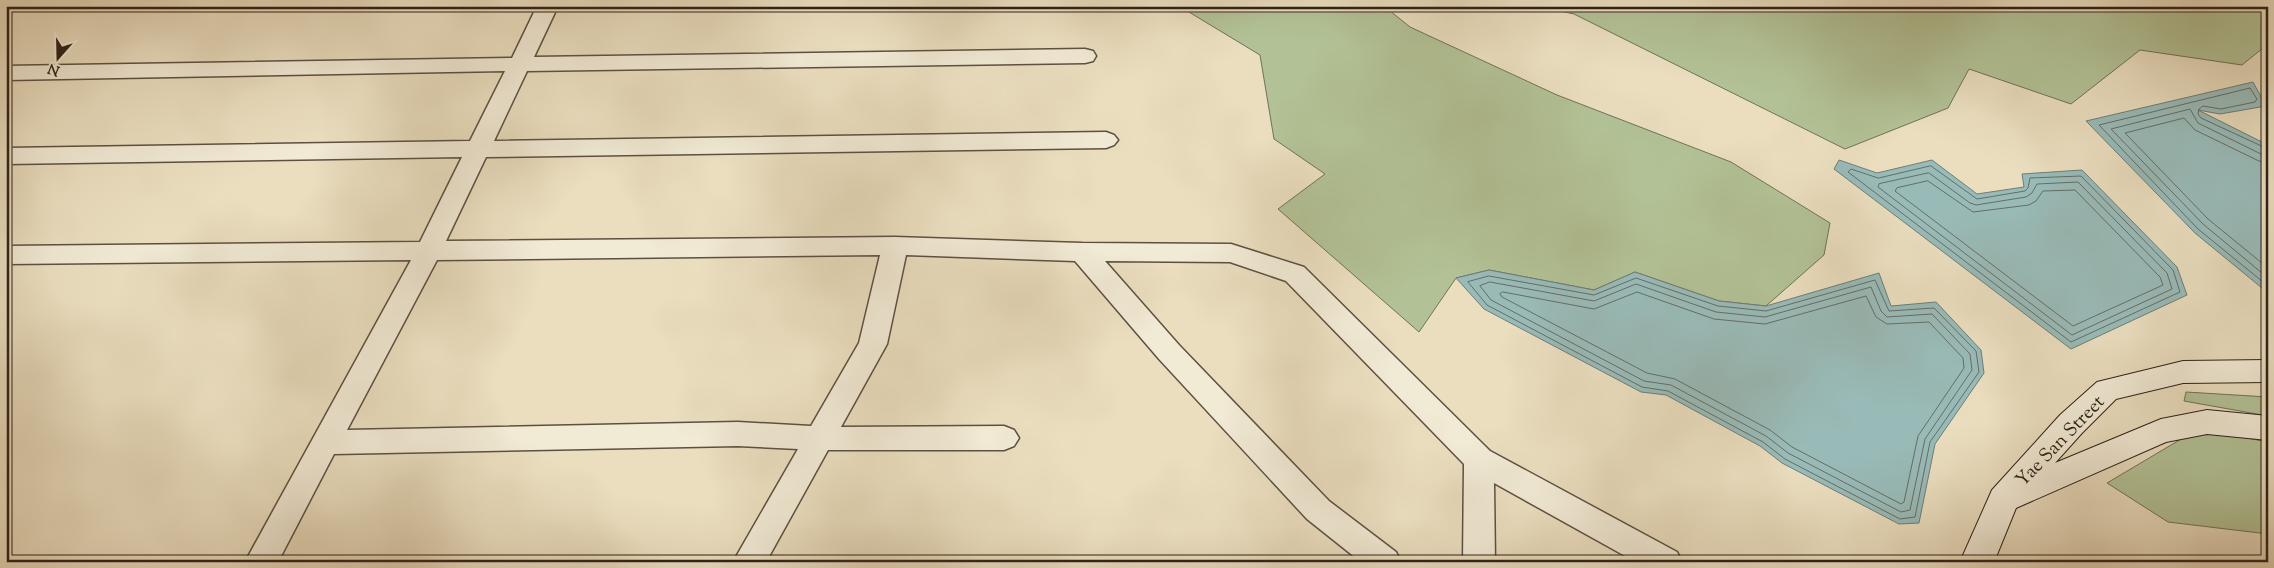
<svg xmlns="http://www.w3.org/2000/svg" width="2274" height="568" viewBox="0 0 2274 568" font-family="'Sorts Mill Goudy',serif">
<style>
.green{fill:#b2c296;stroke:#707257}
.water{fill:#99bbb8;stroke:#6e7d78}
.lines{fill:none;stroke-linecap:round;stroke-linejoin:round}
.shore{stroke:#646e68;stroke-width:1}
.street-casing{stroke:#5d5042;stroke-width:3}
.secondary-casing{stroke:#2e2118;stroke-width:2}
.street{fill:#f1ead5;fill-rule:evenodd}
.secondary{fill:#f1ead5;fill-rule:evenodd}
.labels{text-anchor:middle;stroke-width:4;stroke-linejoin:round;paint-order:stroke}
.street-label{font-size:19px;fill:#2e2118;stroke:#f1ead5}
</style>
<rect width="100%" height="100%" fill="#eadebf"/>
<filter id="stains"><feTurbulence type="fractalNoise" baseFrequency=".004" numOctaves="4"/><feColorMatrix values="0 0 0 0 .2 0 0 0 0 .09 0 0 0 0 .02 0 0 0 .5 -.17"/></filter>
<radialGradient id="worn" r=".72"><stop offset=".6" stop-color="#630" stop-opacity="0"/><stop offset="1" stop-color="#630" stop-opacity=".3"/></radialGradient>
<g class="green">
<path d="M 1179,6 L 1384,6 L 1410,27 L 1557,95 L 1731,162 L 1830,223 L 1824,255 L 1766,306 L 1719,301 L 1635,272 L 1594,290 L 1489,270 L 1456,278 L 1419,332 L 1278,209 L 1325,174 L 1274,139 L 1260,55 Z"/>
<path d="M 1535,6 L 2268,6 L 2268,44 L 2242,65 L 2140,50 L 2071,104 L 1969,69 L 1948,108 L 1845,149 L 1574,14 Z"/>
<path d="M 2186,392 L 2268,397 L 2268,416 L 2184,401 Z"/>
<path d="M 2198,429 L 2268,442 L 2268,534 L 2168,522 L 2107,483 Z"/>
</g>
<g class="water">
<path d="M 2253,82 L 2266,106 L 2220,114 L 2198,110 L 2268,145 L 2268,293 L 2195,233 L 2086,121 Z"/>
<path d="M 1839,160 L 1877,173 L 1932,160 L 1977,194 L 2024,187 L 2022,174 L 2082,170 L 2177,267 L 2187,295 L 2071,349 L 1834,169 Z"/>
<path d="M 1489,270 L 1594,290 L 1635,272 L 1719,301 L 1766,306 L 1879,273 L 1891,306 L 1936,302 L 1981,350 L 1984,373 L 1935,444 L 1919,523 L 1899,524 L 1782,463 L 1760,446 L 1666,395 L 1641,392 L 1484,309 L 1456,278 Z"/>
</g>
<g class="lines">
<g class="shore">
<path d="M 2268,149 L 2201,118 L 2198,114 L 2199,109 L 2203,106 L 2221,109 L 2255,102 L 2257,99 L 2250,88 L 2099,125 L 2198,229 L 2268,286"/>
<path d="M 2268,155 L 2261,154 L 2198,123 L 2190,109 L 2111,129 L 2203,224 L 2268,278"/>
<path d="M 2268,163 L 2259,161 L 2195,130 L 2184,118 L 2125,133 L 2208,219 L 2268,268"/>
<path d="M 1931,166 L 1977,199 L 2025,191 L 2028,188 L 2030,178 L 2081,176 L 2173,270 L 2180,292 L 2071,342 L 1848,172 L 1851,169 L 1878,178 Z"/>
<path d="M 1929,173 L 1970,203 L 1976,205 L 2026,197 L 2032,193 L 2037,184 L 2078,182 L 2167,273 L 2172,289 L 2072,335 L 1878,187 L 1879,184 Z"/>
<path d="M 1928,181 L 1973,212 L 2029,205 L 2036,201 L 2043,191 L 2075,190 L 2160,277 L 2163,285 L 2073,326 L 1895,191 L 1897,188 Z"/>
<path d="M 1489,276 L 1594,295 L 1636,278 L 1718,306 L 1766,311 L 1875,280 L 1889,311 L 1934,308 L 1976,351 L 1979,372 L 1930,442 L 1915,517 L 1900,519 L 1785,459 L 1763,442 L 1668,391 L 1642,387 L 1487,305 L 1468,282 Z"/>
<path d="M 1490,282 L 1594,301 L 1636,284 L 1716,312 L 1765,317 L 1871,287 L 1881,311 L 1887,317 L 1932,314 L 1970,354 L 1972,370 L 1925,439 L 1910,510 L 1901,512 L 1788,453 L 1766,436 L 1671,385 L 1644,381 L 1491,300 L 1480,286 Z"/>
<path d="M 1503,292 L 1594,309 L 1637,292 L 1714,319 L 1765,324 L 1866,296 L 1876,317 L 1887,324 L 1929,322 L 1963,358 L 1964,368 L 1918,436 L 1904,502 L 1901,504 L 1792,447 L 1770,430 L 1675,379 L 1647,373 L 1502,297 L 1500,294 Z"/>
</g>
<g class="street-casing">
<path id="street" d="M 537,6 L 558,6 L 534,57 L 1085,49 L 1093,51 L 1096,56 L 1093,61 L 1085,63 L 527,71 L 494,141 L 1106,132 L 1114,135 L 1118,140 L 1114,145 L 1106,148 L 486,157 L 446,241 L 895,237 L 1082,243 L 1231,244 L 1304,267 L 1490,451 L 1677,552 L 1682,562 L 1636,562 L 1494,483 L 1495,562 L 1463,562 L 1464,464 L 1286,281 L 1230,262 L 1105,261 L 1179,345 L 1329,501 L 1396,552 L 1401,562 L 1361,562 L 1307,519 L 1159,359 L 1075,261 L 906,255 L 887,344 L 841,427 L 1004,426 L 1014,430 L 1019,438 L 1014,446 L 1004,450 L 828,450 L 766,562 L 733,562 L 798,449 L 738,446 L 334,454 L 278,562 L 245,562 L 411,260 L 6,264 L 6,246 L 420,242 L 462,157 L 6,164 L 6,148 L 470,141 L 505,71 L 6,80 L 6,66 L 512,58 ZM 880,255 L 859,343 L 811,426 L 738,422 L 347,430 L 437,260 Z"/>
</g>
<g class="secondary-casing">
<path id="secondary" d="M 2268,360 L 2268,382 L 2183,383 L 2116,399 L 2082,433 L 2055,463 L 2161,419 L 2207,410 L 2268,416 L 2268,440 L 2207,434 L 2166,442 L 2016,508 L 1994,562 L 1960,562 L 1992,490 L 2060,415 L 2097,382 L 2183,361 Z"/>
</g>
<use href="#street" class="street"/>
<use href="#secondary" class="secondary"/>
</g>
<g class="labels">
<g class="street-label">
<text transform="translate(2059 440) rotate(-46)" y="7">Yae San Street</text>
</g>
</g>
<rect width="2274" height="568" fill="none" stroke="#eadebf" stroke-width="25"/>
<rect x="8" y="8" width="2259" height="553" fill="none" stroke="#2e2118" stroke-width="2.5"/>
<rect x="12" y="12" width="2249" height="543" fill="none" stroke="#2e2118"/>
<g transform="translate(58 58) rotate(200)" stroke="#f1ead5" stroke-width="4" paint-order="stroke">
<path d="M0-4L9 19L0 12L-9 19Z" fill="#2e2118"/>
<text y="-8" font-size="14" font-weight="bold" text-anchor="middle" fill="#2e2118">N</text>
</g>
<rect width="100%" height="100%" filter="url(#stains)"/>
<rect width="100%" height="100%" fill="url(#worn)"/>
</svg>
